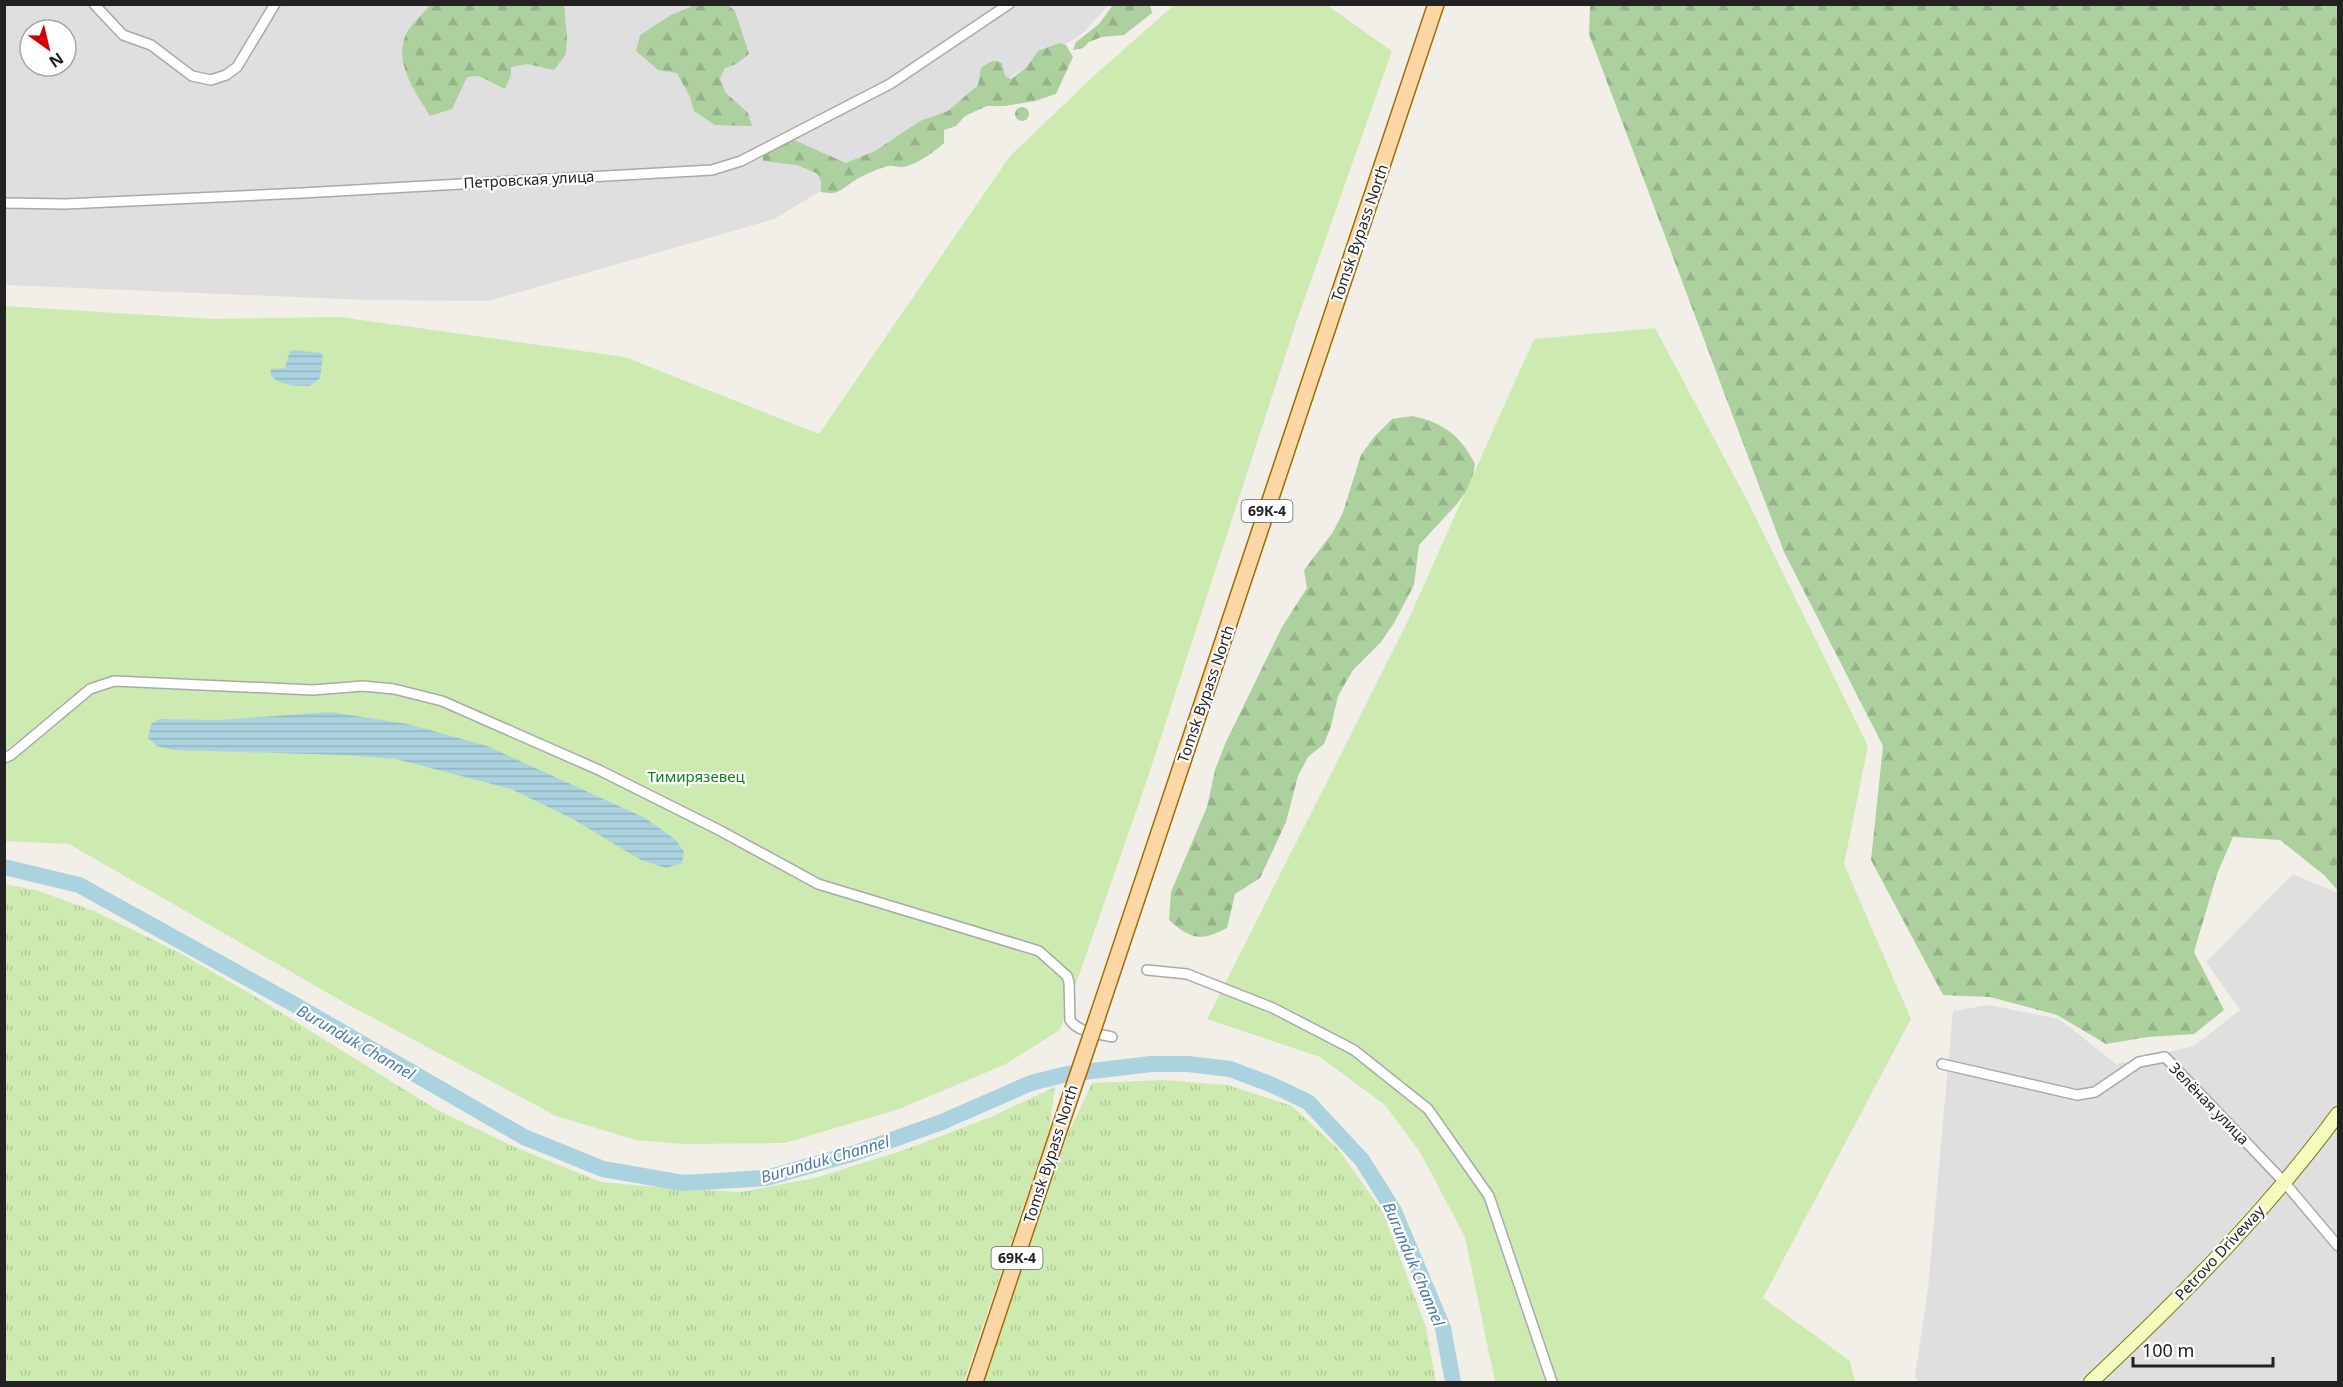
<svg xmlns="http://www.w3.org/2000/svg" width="2343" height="1387" viewBox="0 0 2343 1387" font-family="'Noto Sans',sans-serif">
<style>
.residential{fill:#e0dfdf;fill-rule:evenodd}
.grass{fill:url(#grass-tufts)}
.forest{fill:url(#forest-firs)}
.garden{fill:#cdebb0}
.water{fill:url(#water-rules)}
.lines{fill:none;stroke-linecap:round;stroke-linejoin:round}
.river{stroke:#aad3df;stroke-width:16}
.street-casing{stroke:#a9a9a9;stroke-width:12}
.secondary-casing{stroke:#707d05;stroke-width:16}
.primary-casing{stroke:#a06b00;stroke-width:18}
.street{stroke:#fff;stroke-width:9}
.secondary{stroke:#f7fabf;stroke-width:14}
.primary{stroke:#fcd6a4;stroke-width:15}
.primary-bridge-casing{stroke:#a06b00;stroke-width:18;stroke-linecap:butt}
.primary-bridge{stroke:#fcd6a4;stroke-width:15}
.labels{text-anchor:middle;stroke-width:4.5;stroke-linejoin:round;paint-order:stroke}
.shield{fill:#fff;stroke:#646464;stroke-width:1.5}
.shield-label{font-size:14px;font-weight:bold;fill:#222}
.street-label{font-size:15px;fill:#222;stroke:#fff}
.park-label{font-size:15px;fill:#0c8416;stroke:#fff}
.water-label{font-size:16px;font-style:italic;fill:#4a7aab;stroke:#fff}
</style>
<defs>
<pattern id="grass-tufts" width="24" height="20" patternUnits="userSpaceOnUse" patternTransform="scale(1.5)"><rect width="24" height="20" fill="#cdebb0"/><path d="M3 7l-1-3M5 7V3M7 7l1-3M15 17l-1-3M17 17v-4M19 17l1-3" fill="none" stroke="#b0c997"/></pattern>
<pattern id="forest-firs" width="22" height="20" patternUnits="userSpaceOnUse" patternTransform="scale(1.5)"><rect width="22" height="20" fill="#add19e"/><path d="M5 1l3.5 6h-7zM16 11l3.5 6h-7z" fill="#95b388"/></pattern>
<pattern id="water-rules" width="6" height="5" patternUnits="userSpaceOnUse" patternTransform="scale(1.5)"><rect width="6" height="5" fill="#aad3df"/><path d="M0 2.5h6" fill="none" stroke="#92b5bf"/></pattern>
</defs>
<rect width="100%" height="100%" fill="#f2efe9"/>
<g class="residential">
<path d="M 5,5 L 1109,5 L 1082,34 L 774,219 L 489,301 L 367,300 L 5,285 ZM 30,30 L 66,30 L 66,66 L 30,66 Z"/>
<path d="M 2293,874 L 2338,893 L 2338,1102 L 2324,1128 L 2204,1259 L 2087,1382 L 1918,1382 L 1915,1376 L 1928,1288 L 1953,1011 L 1988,1005 L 2059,1019 L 2116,1064 L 2194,1046 L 2240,1010 L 2206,962 Z"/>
<path d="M 2338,1123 L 2338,1382 L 2099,1382 Z"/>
</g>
<g class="grass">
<path d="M 4,884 L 36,890 L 94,911 L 178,952 L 256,997 L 434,1108 L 510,1145 L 601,1182 L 669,1188 L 741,1192 L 815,1178 L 904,1150 L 991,1117 L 1055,1087 L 1049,1131 L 964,1382 L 5,1382 Z"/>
<path d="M 1163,1080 L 1228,1085 L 1292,1106 L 1338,1149 L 1383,1212 L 1426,1327 L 1436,1382 L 984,1382 L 1067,1136 L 1092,1083 Z"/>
</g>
<g class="forest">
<path d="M 430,5 L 564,5 L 567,36 L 566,54 L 554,70 L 527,64 L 511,67 L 511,75 L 505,89 L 479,76 L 467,77 L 452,109 L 430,116 C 416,93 393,63 406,34 C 411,24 423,14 430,5 Z"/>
<path d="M 695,5 L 728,5 L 735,11 L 749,54 L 736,64 L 725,68 L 720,78 L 725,92 L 748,113 L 752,126 L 715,125 L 694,111 L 690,97 L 677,73 L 658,70 L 636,51 L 640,35 L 671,15 Z"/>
<path d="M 1113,5 L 1150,5 L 1152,13 L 1124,35 L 1102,37 L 1089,42 L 1083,48 L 1073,50 L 1076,42 L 1099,24 Z"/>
<path d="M 1590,5 L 2338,5 L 2338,891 L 2324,875 L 2280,840 L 2233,837 L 2217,874 L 2194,952 L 2224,1010 L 2194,1034 L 2148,1037 L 2106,1044 L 2057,1015 L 1990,997 L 1943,995 L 1871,860 L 1883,746 L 1784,552 L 1589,34 Z"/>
<path d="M 1059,43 L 1066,45 L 1073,57 L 1056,94 L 1035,101 L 1005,106 L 987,106 L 965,116 L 956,126 L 944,130 L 944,143 C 934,152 916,165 903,167 C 897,168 892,164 885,167 C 875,170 863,175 854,181 C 842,189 837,196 821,192 L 821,182 L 818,174 L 797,165 L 763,161 L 763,155 L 783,143 L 794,140 L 846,163 L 875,151 L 920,121 L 948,111 L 978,85 L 981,68 C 988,63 994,58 1002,63 L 1005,76 L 1011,79 L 1027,67 L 1038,51 Z"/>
<circle cx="1022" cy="114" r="7"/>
<path d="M 1412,416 C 1443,422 1461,436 1475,464 L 1471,485 L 1456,505 L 1419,545 L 1414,585 L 1394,623 L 1381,642 L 1353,670 L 1338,696 L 1331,726 L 1324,744 L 1308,757 L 1298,776 L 1286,822 L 1260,878 L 1235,894 L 1227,928 C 1201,942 1190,939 1169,920 L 1171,892 L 1207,807 L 1215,770 L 1225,744 L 1282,627 L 1307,588 L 1304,570 L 1333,532 L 1343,512 L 1361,455 L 1374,437 L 1392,419 Z"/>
</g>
<g class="garden">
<path d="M 1174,5 L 1327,5 L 1392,51 L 1296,323 L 1148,777 L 1060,1030 L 1004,1065 L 899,1109 L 785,1143 L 683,1144 L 636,1140 L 556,1116 L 345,1003 L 69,844 L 5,841 L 5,306 L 213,319 L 340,317 L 625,357 L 819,434 L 1010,156 L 1097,73 Z"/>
<path d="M 1655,328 L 1747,500 L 1868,746 L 1844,864 L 1911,1019 L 1763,1298 L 1850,1361 L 1855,1382 L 1495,1382 L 1465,1237 L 1420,1152 L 1385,1105 L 1320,1057 L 1207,1019 L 1405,627 L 1534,339 Z"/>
</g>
<g class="water">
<path d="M 295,350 L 321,353 L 323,357 L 320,378 L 310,386 C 296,386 282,386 271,376 L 271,369 L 285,368 L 290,351 Z"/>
<path d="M 330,712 L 408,724 L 487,746 L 645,818 L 676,840 L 684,852 L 682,863 L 666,868 L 641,860 L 573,819 L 511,789 L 396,759 L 343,755 L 174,750 L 157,746 L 148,738 L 151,724 L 160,719 L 219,720 Z"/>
</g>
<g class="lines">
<path class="river" d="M 4,867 L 79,885 L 290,1002 L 524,1137 L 603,1169 L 683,1183 L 766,1178 L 855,1153 L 942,1122 L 1031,1083 L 1067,1074 L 1151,1064 L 1188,1064 L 1230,1069 L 1270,1084 L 1308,1102 L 1362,1160 L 1394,1211 L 1443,1328 L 1453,1382"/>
<g class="street-casing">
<g id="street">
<path d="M 94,4 L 123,35 L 151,45 L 192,76 L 211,80 L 226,75 L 237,67 L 275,4"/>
<path d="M 4,203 L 65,204 L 302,193 L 712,170 L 741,161 L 890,84 L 1009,4"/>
<path d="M 4,758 L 11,755 L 90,689 L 114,681 L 313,690 L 363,686 L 394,689 L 442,701 L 599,770 L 719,830 L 818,884 L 1039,951 L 1067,976 L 1069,982 L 1070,1020 C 1079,1033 1097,1033 1112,1037"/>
<path d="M 1147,970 L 1187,974 L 1273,1008 L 1354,1050 L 1428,1109 L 1489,1196 L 1552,1382"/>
<path d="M 1942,1064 L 2077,1095 L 2095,1092 L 2139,1062 L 2165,1057 L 2284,1182 L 2338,1246"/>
</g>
</g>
<g class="secondary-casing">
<path id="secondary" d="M 2091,1382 C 2179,1299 2266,1212 2338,1114"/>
</g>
<g class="primary-casing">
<g id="primary">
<path d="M 1097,1018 L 1436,4"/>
<path d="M 975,1382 L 1058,1133"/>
</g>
</g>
<use href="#street" class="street"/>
<use href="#secondary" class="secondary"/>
<use href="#primary" class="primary"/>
<g class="primary-bridge-casing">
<path id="primary-bridge" d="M 1058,1133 L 1097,1018"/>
</g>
<use href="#primary-bridge" class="primary-bridge"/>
</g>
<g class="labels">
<g class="shield">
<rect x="1241.5" y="500" width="51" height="22" rx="4.5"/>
<rect x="991.5" y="1247" width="51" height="22" rx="4.5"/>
</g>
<g class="shield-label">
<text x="1267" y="516">69К-4</text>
<text x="1017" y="1263">69К-4</text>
</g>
<g class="street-label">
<text transform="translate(529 180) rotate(-3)" y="5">Петровская улица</text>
<text transform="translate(1360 233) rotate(-71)" y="5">Tomsk Bypass North</text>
<text transform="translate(1206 694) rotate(-71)" y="5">Tomsk Bypass North</text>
<text transform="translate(2209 1104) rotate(46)" y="5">Зелёная улица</text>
<text transform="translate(1051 1154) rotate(-72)" y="5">Tomsk Bypass North</text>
<text transform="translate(2220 1253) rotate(-47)" y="5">Petrovo Driveway</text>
</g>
<g class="park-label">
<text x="696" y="782">Тимирязевец</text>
</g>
<g class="water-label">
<text transform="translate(356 1042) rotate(30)" y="6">Burunduk Channel</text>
<text transform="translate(825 1159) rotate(-16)" y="6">Burunduk Channel</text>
<text transform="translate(1414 1264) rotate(67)" y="6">Burunduk Channel</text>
</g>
</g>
<rect width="2343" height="1387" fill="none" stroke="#222222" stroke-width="12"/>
<g transform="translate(48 48) rotate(146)"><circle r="28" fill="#ffffff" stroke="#a7a7a7" stroke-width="1.5"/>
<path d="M0-4.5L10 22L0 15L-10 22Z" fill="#d40000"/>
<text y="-9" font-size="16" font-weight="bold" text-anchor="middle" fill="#222222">N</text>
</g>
<path d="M2133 1357v9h140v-9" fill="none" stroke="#222222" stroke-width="3"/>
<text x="2142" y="1357" font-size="18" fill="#222222" stroke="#ffffff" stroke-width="4.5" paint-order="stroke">100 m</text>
</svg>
